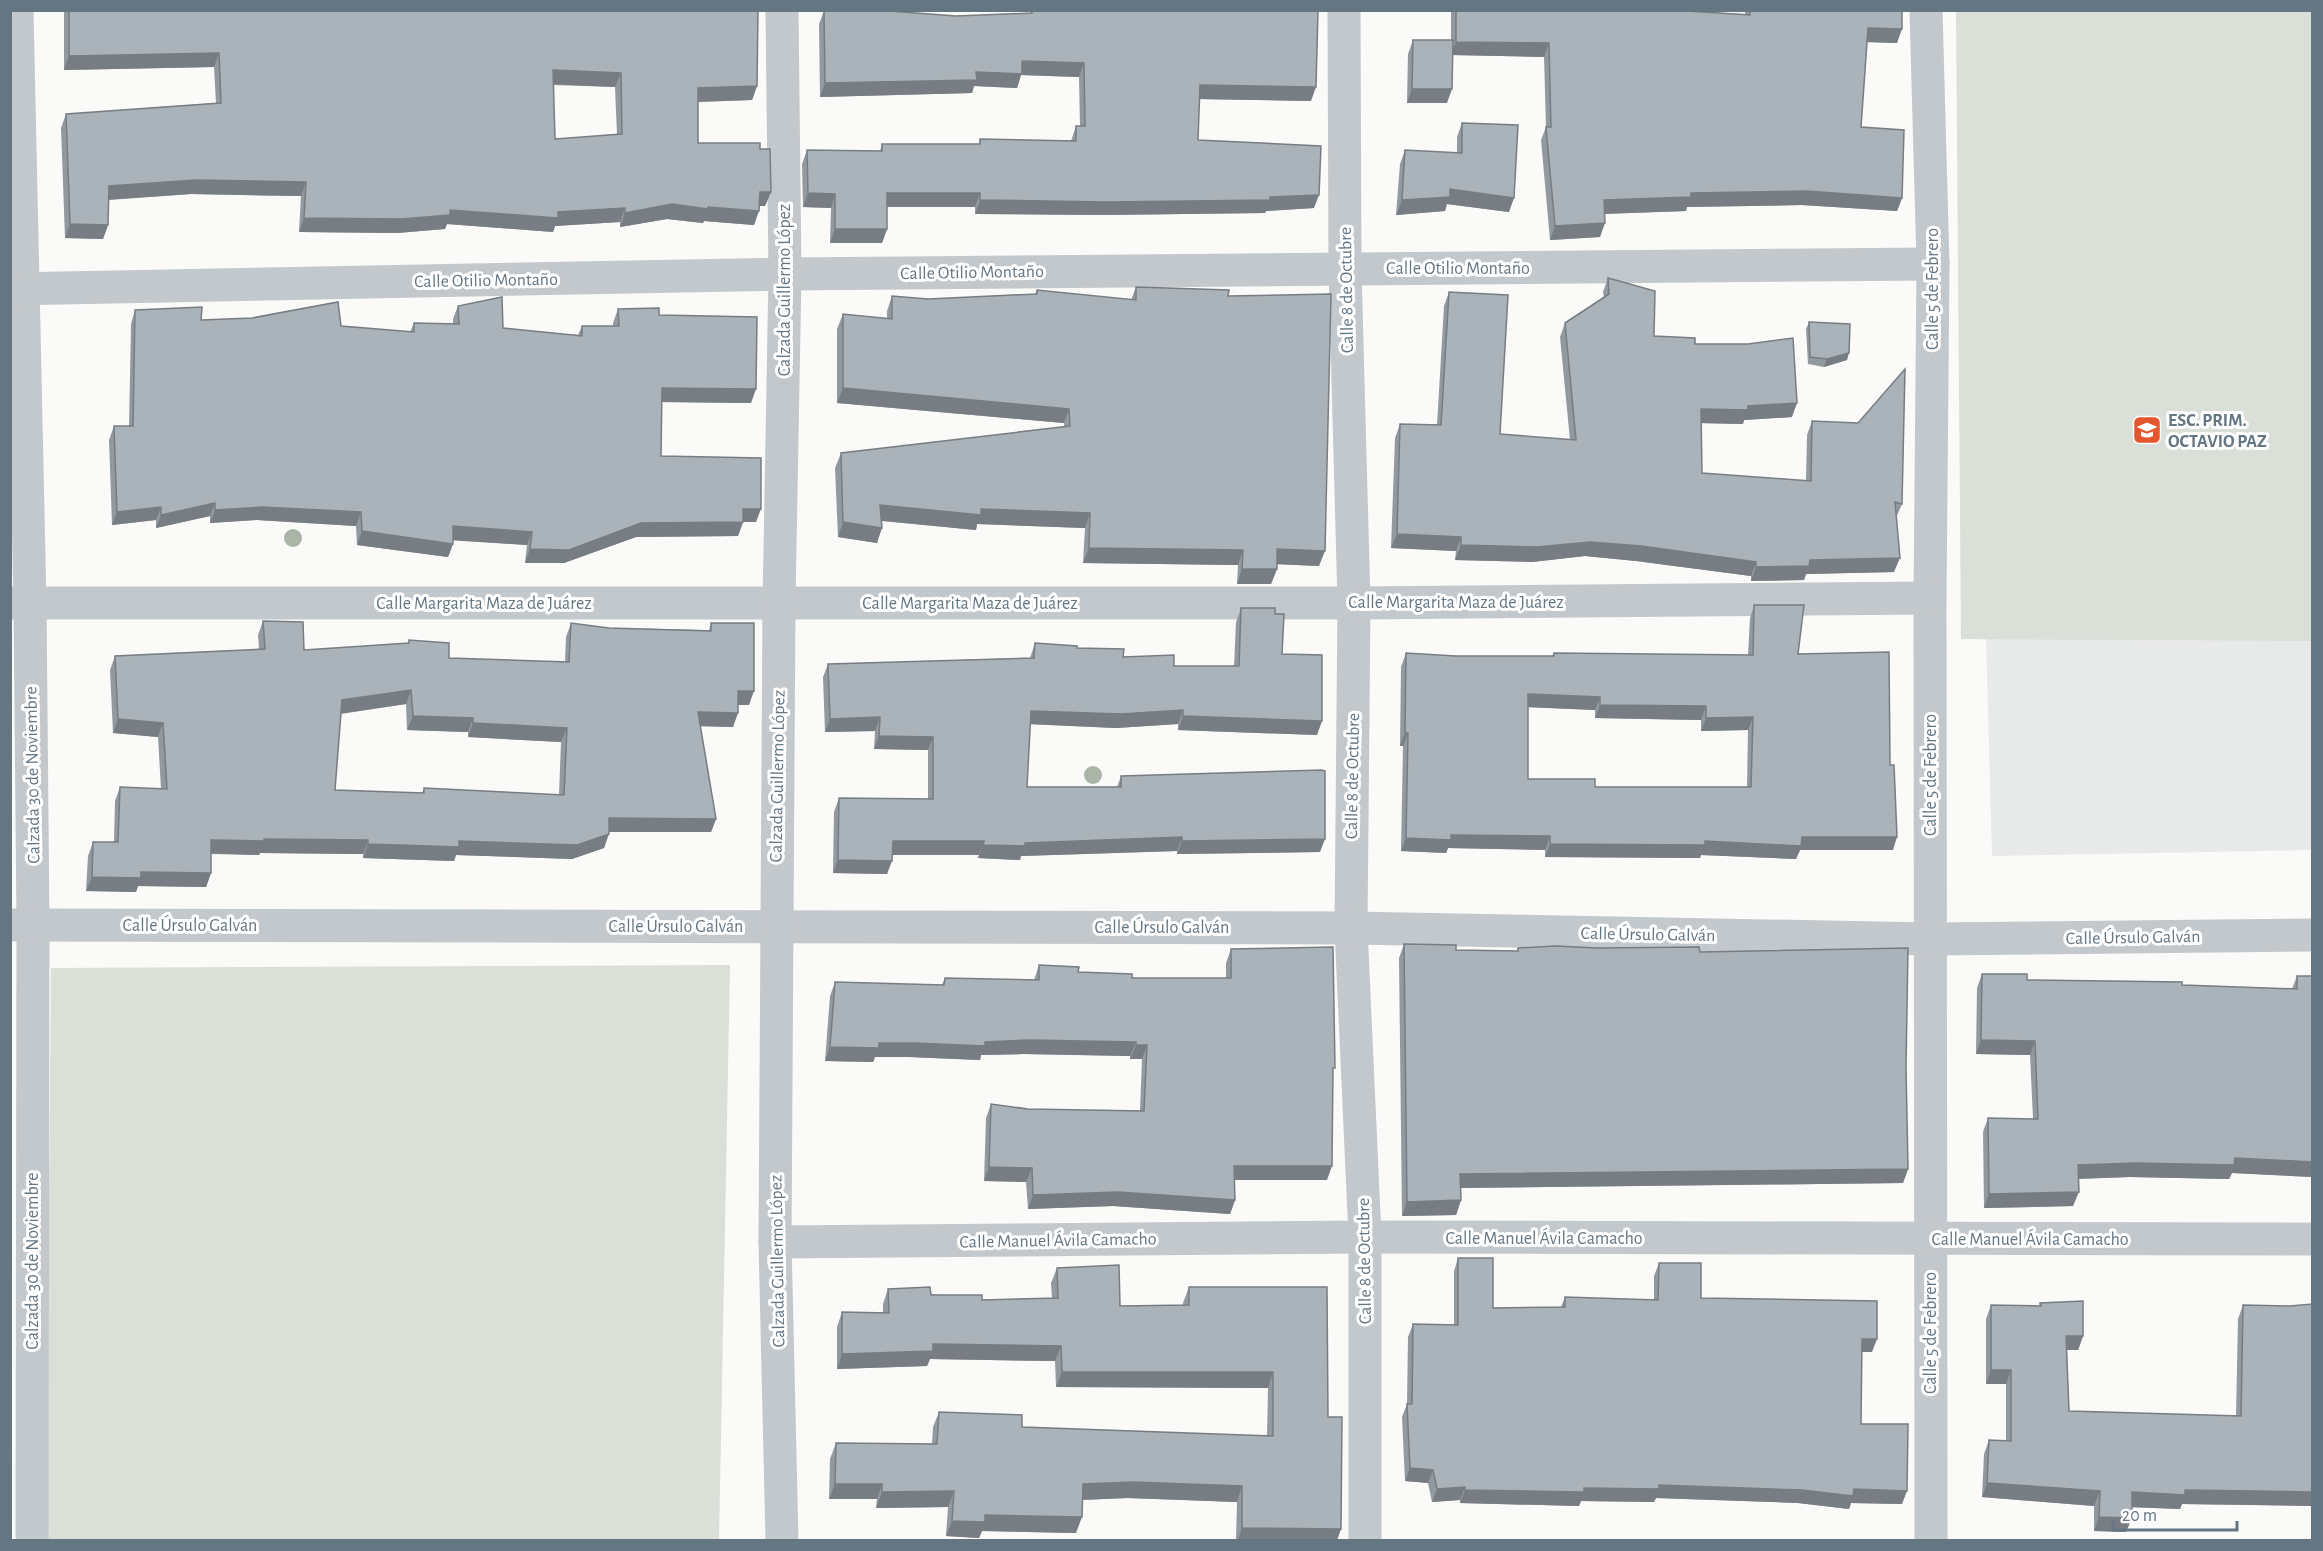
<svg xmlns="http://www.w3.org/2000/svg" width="2323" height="1551" viewBox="0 0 2323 1551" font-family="'Alegreya Sans',sans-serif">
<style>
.built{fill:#e8e9e9}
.green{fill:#dadfd7}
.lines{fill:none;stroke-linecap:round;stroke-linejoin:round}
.street{stroke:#c3c8cc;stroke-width:33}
.tree{fill:#aab4a7}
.wall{fill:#929a9f;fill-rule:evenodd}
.shaded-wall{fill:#777d82}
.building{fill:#aab3b9;stroke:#777d82;stroke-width:1.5;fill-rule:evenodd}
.labels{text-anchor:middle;stroke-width:6;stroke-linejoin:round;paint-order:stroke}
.street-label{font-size:18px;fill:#657683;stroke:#fff}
.poi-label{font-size:18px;font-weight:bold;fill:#657683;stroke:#fff;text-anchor:start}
</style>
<rect width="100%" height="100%" fill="#fafaf8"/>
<path class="built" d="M 1969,11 L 2312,11 L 2312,850 L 1992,856 Z"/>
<g class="green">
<path d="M 1956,11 L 2312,11 L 2312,641 L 1961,639 Z"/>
<path d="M 730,965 L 719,1540 L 46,1540 L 51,968 Z"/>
</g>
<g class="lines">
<g class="street">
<path d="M 17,10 L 30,603 L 33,925 L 32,1540"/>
<path d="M 1344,10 L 1345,269 L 1354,603 L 1351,928 L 1365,1237 L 1365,1540"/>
<path d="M 1926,10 L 1933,264 L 1930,598 L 1931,1540"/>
<path d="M 10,289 L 785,274 L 1933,264"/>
<path d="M 10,603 L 1354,603 L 1930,598"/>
<path d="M 10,925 L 1351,928 L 1930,939 L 2312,935"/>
<path d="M 775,1242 L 1365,1237 L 2312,1239"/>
<path d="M 782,1540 L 775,1242 L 779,603 L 785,274 L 782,10"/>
</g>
</g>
<g class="tree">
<circle cx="293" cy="538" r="9"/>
<circle cx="1093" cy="775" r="9"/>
</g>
<g class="wall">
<path d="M 64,10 L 758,10 L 757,86 L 752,100 L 698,102 L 698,143 L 760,149 L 771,192 L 765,206 L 759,206 L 754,225 L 704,221 L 703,223 L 667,219 L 620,227 L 620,222 L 555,226 L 553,232 L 447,224 L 445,229 L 397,233 L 299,232 L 301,196 L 191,194 L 109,200 L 108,225 L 103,239 L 65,238 L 61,128 L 66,114 L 216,103 L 214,67 L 64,70 ZM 553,85 L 615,87 L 617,135 L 555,139 Z"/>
<path d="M 1031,10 L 1072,10 L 1072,11 L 1311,101 L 1199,99 L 1198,140 L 1314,208 L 1266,211 L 1265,213 L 1102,215 L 975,214 L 975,207 L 887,207 L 887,229 L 882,243 L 830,243 L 831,208 L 803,207 L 802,164 L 807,150 L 880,151 L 882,144 L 979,144 L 980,139 L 1071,141 L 1076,126 L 1080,126 L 1079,77 L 1021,75 L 1017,88 L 974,86 L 972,93 L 820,97 L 819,24 L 824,11 L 956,16 L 1030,13 Z"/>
<path d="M 1451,10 L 1671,10 L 1745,14 L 1745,10 L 1902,10 L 1897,43 L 1867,42 L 1861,127 L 1902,198 L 1897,211 L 1802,205 L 1687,207 L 1686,211 L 1604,214 L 1600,237 L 1550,240 L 1541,140 L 1546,127 L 1544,57 L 1452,55 L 1447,103 L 1407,103 L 1408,54 L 1413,40 L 1451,40 Z"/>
<path d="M 1462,123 L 1509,212 L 1447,204 L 1445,211 L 1396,215 L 1400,164 L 1405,150 L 1457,153 L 1457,137 Z"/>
<path d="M 1608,278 L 1654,336 L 1695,344 L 1792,417 L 1744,420 L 1743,424 L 1701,423 L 1702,473 L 1806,481 L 1807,435 L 1812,421 L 1902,504 L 1896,518 L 1894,572 L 1806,574 L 1804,580 L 1751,581 L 1751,576 L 1636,561 L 1585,556 L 1532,562 L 1455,560 L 1456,551 L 1391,548 L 1395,438 L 1400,424 L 1437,425 L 1444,306 L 1449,292 L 1500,434 L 1570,440 L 1560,337 L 1565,323 L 1604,297 L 1603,292 Z"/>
<path d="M 1136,287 L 1228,296 L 1319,566 L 1277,564 L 1277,569 L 1271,584 L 1237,584 L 1238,565 L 1083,563 L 1085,528 L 977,524 L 976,530 L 881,521 L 877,543 L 838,537 L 835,468 L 841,453 L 1064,427 L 1064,423 L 837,403 L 837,329 L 843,314 L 887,318 L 887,311 L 892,296 L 928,299 L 1035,294 L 1037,290 L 1131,300 Z"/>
<path d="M 458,306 L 503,328 L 578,335 L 582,326 L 613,326 L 613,323 L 618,309 L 659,315 L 751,403 L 662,402 L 661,456 L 756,522 L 743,522 L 738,536 L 636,537 L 564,563 L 525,563 L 527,545 L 453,540 L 453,544 L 448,557 L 357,545 L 356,526 L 257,520 L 210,523 L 210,516 L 156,528 L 156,520 L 112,525 L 109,440 L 114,426 L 129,426 L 131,324 L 135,310 L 201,320 L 341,326 L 410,332 L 414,323 L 453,324 L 453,319 Z"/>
<path d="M 1809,322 L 1847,360 L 1824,367 L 1808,364 L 1806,329 Z"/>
<path d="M 1754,605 L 1798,654 L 1890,765 L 1893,850 L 1800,850 L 1796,859 L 1701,855 L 1700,858 L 1545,857 L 1545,850 L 1448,848 L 1446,853 L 1401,851 L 1403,746 L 1400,746 L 1401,667 L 1406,653 L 1456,656 L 1552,656 L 1554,653 L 1748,655 L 1750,618 ZM 1528,707 L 1595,710 L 1595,718 L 1701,720 L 1701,731 L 1748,730 L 1747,787 L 1595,787 L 1528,779 Z"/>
<path d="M 1241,608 L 1275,614 L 1282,654 L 1317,735 L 1178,730 L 1178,724 L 1116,728 L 1030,724 L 1027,787 L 1117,787 L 1121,776 L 1320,852 L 1177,854 L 1177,851 L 1021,856 L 1020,860 L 978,858 L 979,855 L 892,855 L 887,874 L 833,873 L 834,812 L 839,798 L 928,799 L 928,750 L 874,749 L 875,731 L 825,732 L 823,677 L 828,664 L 1030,658 L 1035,643 L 1077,648 L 1174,666 L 1234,666 L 1236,622 Z"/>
<path d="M 263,621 L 304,650 L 408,643 L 409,640 L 449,658 L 565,662 L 566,637 L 571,623 L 609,628 L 709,630 L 711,623 L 749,705 L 738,705 L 733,727 L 700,726 L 716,819 L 711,832 L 609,832 L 604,848 L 572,859 L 456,855 L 454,861 L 363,858 L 363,854 L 260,853 L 259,855 L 211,854 L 211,873 L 206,887 L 138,886 L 136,892 L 86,891 L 88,856 L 93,842 L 114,842 L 115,801 L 120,787 L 161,789 L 158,737 L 113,733 L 110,670 L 115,656 L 259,649 L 258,635 ZM 406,704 L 407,730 L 468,732 L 468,737 L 561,742 L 559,795 L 424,788 L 422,793 L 335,790 L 341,714 Z"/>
<path d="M 1404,944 L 1456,950 L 1517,951 L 1518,948 L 1597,948 L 1700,952 L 1906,1067 L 1908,1169 L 1903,1183 L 1460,1188 L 1461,1200 L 1456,1215 L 1402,1216 L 1399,958 Z"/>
<path d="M 1231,949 L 1333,1075 L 1327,1180 L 1234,1180 L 1235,1200 L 1230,1214 L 1113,1206 L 1028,1209 L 1026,1182 L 984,1181 L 986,1118 L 991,1104 L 1028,1109 L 1140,1111 L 1142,1059 L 1130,1059 L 1130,1056 L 1024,1054 L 981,1055 L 980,1060 L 909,1057 L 875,1057 L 873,1062 L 825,1061 L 830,996 L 835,982 L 942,985 L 945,978 L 1034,980 L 1039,965 L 1078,972 L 1132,978 L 1226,978 L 1226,963 Z"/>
<path d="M 1982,974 L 2027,980 L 2292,989 L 2297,976 L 2313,976 L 2313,1177 L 2232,1173 L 2229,1179 L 2130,1177 L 2078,1179 L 2073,1206 L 1984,1208 L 1983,1132 L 1988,1118 L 2033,1119 L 2030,1055 L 1976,1054 L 1977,988 Z"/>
<path d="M 1458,1258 L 1493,1308 L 1561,1307 L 1565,1297 L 1654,1300 L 1654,1276 L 1659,1263 L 1701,1298 L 1872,1352 L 1861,1352 L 1861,1424 L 1902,1504 L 1851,1503 L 1849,1509 L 1798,1503 L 1656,1498 L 1654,1502 L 1581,1501 L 1579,1506 L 1460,1503 L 1460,1500 L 1432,1502 L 1428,1483 L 1405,1481 L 1402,1417 L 1407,1404 L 1408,1337 L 1413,1324 L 1454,1325 L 1454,1271 Z"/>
<path d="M 1057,1268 L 1120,1306 L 1183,1305 L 1183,1303 L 1189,1287 L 1328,1417 L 1341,1529 L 1337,1540 L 1236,1540 L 1237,1502 L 1128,1498 L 1082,1500 L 1076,1533 L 982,1531 L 979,1538 L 946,1536 L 948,1507 L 876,1508 L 877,1499 L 829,1499 L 830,1459 L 836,1443 L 932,1444 L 933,1427 L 939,1412 L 1022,1427 L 1267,1436 L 1268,1388 L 1056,1387 L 1055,1361 L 930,1359 L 927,1366 L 837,1369 L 837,1327 L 842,1312 L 883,1313 L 883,1304 L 888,1289 L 982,1300 L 1052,1298 L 1051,1283 Z"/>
<path d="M 2040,1303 L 2083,1336 L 2078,1350 L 2067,1350 L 2069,1411 L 2236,1416 L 2238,1319 L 2243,1305 L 2313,1506 L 2182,1504 L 2180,1509 L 2132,1507 L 2132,1518 L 2126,1532 L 2094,1531 L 2094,1506 L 1982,1497 L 1984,1454 L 1989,1440 L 2006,1441 L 2006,1384 L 1986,1384 L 1986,1319 L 1991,1305 L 2039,1306 Z"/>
</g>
<g class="shaded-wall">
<path d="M 1868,28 L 1902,29 L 1897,43 L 1863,42 Z"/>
<path d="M 1456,42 L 1549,43 L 1544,57 L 1451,55 Z"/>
<path d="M 219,53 L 214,67 L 64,70 L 69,56 Z"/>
<path d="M 1022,61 L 1084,63 L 1079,77 L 1021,75 L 1017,88 L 974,86 L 972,93 L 820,97 L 825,83 L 976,72 Z"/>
<path d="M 553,70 L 621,73 L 615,87 L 548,84 Z"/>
<path d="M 1200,85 L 1316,87 L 1311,101 L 1195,99 Z"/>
<path d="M 757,86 L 752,100 L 692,102 L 698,88 Z"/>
<path d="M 1412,89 L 1452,89 L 1447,103 L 1407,103 Z"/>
<path d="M 196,180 L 306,182 L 301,196 L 191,194 L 104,200 L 109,186 Z"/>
<path d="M 1450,189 L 1514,198 L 1509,212 L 1447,204 L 1445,211 L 1396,215 L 1402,200 Z"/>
<path d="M 1807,191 L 1902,198 L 1897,211 L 1802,205 L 1687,207 L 1686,211 L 1599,214 L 1604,200 L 1691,193 Z"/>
<path d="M 760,192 L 771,192 L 765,206 L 754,206 Z"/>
<path d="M 808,193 L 835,194 L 831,208 L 803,207 Z"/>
<path d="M 887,193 L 980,193 L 975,207 L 882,207 Z"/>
<path d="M 1319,195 L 1314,208 L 1266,211 L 1265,213 L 1102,215 L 975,214 L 980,200 L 1270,197 Z"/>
<path d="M 672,204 L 708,207 L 759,211 L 754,225 L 704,221 L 703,223 L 667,219 L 620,227 L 625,213 Z"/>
<path d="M 625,208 L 620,222 L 555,226 L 553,232 L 447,224 L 445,229 L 397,233 L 299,232 L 304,218 L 450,210 L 558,212 Z"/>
<path d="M 1605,223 L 1600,237 L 1550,240 L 1555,226 Z"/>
<path d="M 70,224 L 108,225 L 103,239 L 65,238 Z"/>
<path d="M 835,229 L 887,229 L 882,243 L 830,243 Z"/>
<path d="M 1849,353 L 1847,360 L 1824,367 L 1827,359 Z"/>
<path d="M 662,388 L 756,389 L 751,403 L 657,402 Z"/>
<path d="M 843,388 L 1069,409 L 1064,423 L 837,403 Z"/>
<path d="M 1797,403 L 1792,417 L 1744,420 L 1743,424 L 1696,423 L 1701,409 Z"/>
<path d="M 215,503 L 210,516 L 156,528 L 161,515 Z"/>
<path d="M 880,505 L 981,509 L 1090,513 L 1085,528 L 977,524 L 976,530 L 875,520 Z"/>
<path d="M 161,507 L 156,520 L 112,525 L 117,512 Z"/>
<path d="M 262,507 L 361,512 L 356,526 L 257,520 L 210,523 L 215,510 Z"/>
<path d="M 743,509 L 761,509 L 756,522 L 738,522 Z"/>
<path d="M 743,522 L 738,536 L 636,537 L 564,563 L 525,563 L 530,549 L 641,523 Z"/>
<path d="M 843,522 L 882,528 L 877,543 L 838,537 Z"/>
<path d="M 453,526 L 532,532 L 527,545 L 448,540 Z"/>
<path d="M 362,531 L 453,544 L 448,557 L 357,545 Z"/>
<path d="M 1397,534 L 1461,537 L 1456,551 L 1391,548 Z"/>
<path d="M 1590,542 L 1641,546 L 1756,562 L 1751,576 L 1636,561 L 1585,556 L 1532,562 L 1455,560 L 1461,545 Z"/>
<path d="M 1089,548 L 1243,550 L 1238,565 L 1083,563 Z"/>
<path d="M 1277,549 L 1325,551 L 1319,566 L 1272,564 Z"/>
<path d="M 1900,558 L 1894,572 L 1806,574 L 1804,580 L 1751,581 L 1756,567 L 1810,560 Z"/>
<path d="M 1242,569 L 1277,569 L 1271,584 L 1237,584 Z"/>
<path d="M 411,690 L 406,704 L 337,714 L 342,700 Z"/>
<path d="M 738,691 L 754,691 L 749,705 L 733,705 Z"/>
<path d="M 1528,694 L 1600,697 L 1595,710 L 1523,707 Z"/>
<path d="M 1600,705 L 1706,706 L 1701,720 L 1595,718 Z"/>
<path d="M 1183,710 L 1178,724 L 1116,728 L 1026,724 L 1031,711 Z"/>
<path d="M 698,712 L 738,713 L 733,727 L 693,726 Z"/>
<path d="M 413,716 L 473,718 L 468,732 L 407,730 Z"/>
<path d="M 1183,716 L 1322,721 L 1317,735 L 1178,730 Z"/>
<path d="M 880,717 L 875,731 L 825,732 L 830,719 Z"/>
<path d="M 1753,717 L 1748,730 L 1701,731 L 1706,718 Z"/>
<path d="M 118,719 L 163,723 L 158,737 L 113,733 Z"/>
<path d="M 473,723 L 567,728 L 561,742 L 468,737 Z"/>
<path d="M 1405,733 L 1408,733 L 1403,746 L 1400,746 Z"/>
<path d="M 879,736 L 933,737 L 928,750 L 874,749 Z"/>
<path d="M 609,818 L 716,819 L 711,832 L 604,832 Z"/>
<path d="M 609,834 L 604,848 L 572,859 L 456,855 L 454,861 L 363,858 L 368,844 Z"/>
<path d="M 1451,835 L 1550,836 L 1545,850 L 1448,848 L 1446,853 L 1401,851 L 1406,838 Z"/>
<path d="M 1182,837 L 1177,851 L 1021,856 L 1020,860 L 978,858 L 983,845 Z"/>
<path d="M 1802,837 L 1897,837 L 1893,850 L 1800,850 L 1796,859 L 1701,855 L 1700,858 L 1545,857 L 1550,844 L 1705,841 Z"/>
<path d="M 264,839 L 368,840 L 363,854 L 260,853 L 259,855 L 206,853 L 211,840 Z"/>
<path d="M 1325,839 L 1320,852 L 1177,854 L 1182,841 Z"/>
<path d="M 893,841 L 984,841 L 979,855 L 888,855 Z"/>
<path d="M 838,860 L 892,861 L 887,874 L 833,873 Z"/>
<path d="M 141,872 L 211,873 L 206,887 L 138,886 L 136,892 L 86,891 L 92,877 Z"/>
<path d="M 1029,1040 L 1136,1042 L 1130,1056 L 1024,1054 L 981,1055 L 980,1060 L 909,1057 L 875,1057 L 873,1062 L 825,1061 L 830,1047 L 879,1043 L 985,1042 Z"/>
<path d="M 1981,1040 L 2035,1041 L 2030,1055 L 1976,1054 Z"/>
<path d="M 1136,1045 L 1147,1045 L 1142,1059 L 1130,1059 Z"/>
<path d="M 2235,1158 L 2313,1162 L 2313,1177 L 2232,1173 L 2229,1179 L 2130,1177 L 2072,1179 L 2078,1165 Z"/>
<path d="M 1234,1166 L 1332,1166 L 1327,1180 L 1229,1180 Z"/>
<path d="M 989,1167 L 1032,1168 L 1026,1182 L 984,1181 Z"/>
<path d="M 1908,1169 L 1903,1183 L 1455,1188 L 1460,1174 Z"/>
<path d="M 1118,1192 L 1235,1200 L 1230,1214 L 1113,1206 L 1028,1209 L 1033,1195 Z"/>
<path d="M 2079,1192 L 2073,1206 L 1984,1208 L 1989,1194 Z"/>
<path d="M 1461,1200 L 1456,1215 L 1402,1216 L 1407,1202 Z"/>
<path d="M 2066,1336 L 2083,1336 L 2078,1350 L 2061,1350 Z"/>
<path d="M 1862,1339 L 1877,1339 L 1872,1352 L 1857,1352 Z"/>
<path d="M 933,1344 L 1061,1346 L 1055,1361 L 930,1359 L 927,1366 L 837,1369 L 842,1354 Z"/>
<path d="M 1991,1370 L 2011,1370 L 2006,1384 L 1986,1384 Z"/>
<path d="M 1062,1372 L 1273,1372 L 1268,1388 L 1056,1387 Z"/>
<path d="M 1410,1468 L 1433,1470 L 1428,1483 L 1405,1481 Z"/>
<path d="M 1133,1482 L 1242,1486 L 1237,1502 L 1128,1498 L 1077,1500 L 1083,1484 Z"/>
<path d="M 1987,1483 L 2100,1491 L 2094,1506 L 1982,1497 Z"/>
<path d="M 835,1484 L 882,1484 L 877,1499 L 829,1499 Z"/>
<path d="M 1659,1485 L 1854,1489 L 1907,1491 L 1902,1504 L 1851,1503 L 1849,1509 L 1798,1503 L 1656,1498 L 1654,1502 L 1581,1501 L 1579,1506 L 1460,1503 L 1465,1490 L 1584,1488 Z"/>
<path d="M 1465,1487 L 1460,1500 L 1432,1502 L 1437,1489 Z"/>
<path d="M 2185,1490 L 2313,1492 L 2313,1506 L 2182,1504 L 2180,1509 L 2127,1507 L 2132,1492 Z"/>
<path d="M 954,1491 L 948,1507 L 876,1508 L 882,1492 Z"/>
<path d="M 985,1515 L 1082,1517 L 1076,1533 L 982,1531 L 979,1538 L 946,1536 L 952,1521 Z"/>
<path d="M 2099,1517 L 2132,1518 L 2126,1532 L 2094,1531 Z"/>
<path d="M 1242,1528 L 1341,1529 L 1337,1540 L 1238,1540 Z"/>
</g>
<g class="building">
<path d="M 69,10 L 758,10 L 757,86 L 698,88 L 698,143 L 760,143 L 760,149 L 770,149 L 771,192 L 760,192 L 759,211 L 708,207 L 708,209 L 672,204 L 625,213 L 625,208 L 558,212 L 558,218 L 450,210 L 450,215 L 402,219 L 304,218 L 306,182 L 196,180 L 109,186 L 108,225 L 70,224 L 66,114 L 221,103 L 219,53 L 69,56 ZM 553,70 L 621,73 L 622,134 L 555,139 Z"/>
<path d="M 876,10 L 956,16 L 1032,13 L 1032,10 L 1072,10 L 1072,11 L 1318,10 L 1316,87 L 1200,85 L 1198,140 L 1321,146 L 1319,195 L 1270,197 L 1270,200 L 1107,202 L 980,200 L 980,193 L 887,193 L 887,229 L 835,229 L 835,194 L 808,193 L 807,150 L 882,151 L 882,144 L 980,144 L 980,139 L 1076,141 L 1076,126 L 1085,126 L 1084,63 L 1022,61 L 1022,74 L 976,72 L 977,80 L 825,83 L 824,11 Z"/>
<path d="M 1456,10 L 1671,10 L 1750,15 L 1750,10 L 1902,10 L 1902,29 L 1868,28 L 1861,127 L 1904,130 L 1902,198 L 1807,191 L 1691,193 L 1691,197 L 1604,200 L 1605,223 L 1555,226 L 1546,127 L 1551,127 L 1549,43 L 1456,42 Z"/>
<path d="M 1413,40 L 1453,40 L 1452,89 L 1412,89 Z"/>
<path d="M 1462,123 L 1518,125 L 1514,198 L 1450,189 L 1450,197 L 1402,200 L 1405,150 L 1462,153 Z"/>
<path d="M 1608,278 L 1655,291 L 1654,336 L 1695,338 L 1695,344 L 1748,344 L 1793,338 L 1797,403 L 1748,406 L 1748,410 L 1701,409 L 1702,473 L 1811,481 L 1812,421 L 1858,423 L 1905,369 L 1902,504 L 1895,502 L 1900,558 L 1810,560 L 1809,566 L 1756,567 L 1756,562 L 1641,546 L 1590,542 L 1537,547 L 1461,545 L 1461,537 L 1397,534 L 1400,424 L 1441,425 L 1449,292 L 1508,295 L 1500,434 L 1576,440 L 1565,323 L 1609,294 Z"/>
<path d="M 1136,287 L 1229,290 L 1228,296 L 1331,294 L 1325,551 L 1277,549 L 1277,569 L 1242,569 L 1243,550 L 1089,548 L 1090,513 L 981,509 L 981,515 L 880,505 L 882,528 L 843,522 L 841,453 L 1070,426 L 1069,409 L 843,388 L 843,314 L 892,319 L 892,296 L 928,299 L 1037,294 L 1037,290 L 1136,300 Z"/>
<path d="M 502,297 L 503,328 L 582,336 L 582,326 L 619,326 L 618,309 L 659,308 L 659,315 L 757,317 L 756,389 L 662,388 L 661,456 L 761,458 L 761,509 L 743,509 L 743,522 L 641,523 L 569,550 L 530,549 L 532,532 L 453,526 L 453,544 L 362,531 L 361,512 L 262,507 L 215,510 L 215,503 L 161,515 L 161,507 L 117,512 L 114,426 L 133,426 L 135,310 L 202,307 L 201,320 L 252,318 L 338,302 L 341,326 L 414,332 L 414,323 L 459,324 L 458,306 Z"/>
<path d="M 1809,322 L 1850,324 L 1849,353 L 1827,359 L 1810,357 Z"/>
<path d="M 1754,605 L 1804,605 L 1798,654 L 1889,652 L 1890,765 L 1894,765 L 1897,837 L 1802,837 L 1801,846 L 1705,841 L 1705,845 L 1550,844 L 1550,836 L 1451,835 L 1451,840 L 1406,838 L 1408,733 L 1405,733 L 1406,653 L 1456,656 L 1554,656 L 1554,653 L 1753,655 ZM 1528,694 L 1600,697 L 1600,705 L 1706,706 L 1706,718 L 1753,717 L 1751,787 L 1595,787 L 1595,779 L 1528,779 Z"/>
<path d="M 1241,608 L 1275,608 L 1275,614 L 1284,614 L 1282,654 L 1322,655 L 1322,721 L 1183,716 L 1183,710 L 1121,714 L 1031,711 L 1027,787 L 1121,787 L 1121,776 L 1322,770 L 1325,771 L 1325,839 L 1182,841 L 1182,837 L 1025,843 L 1025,846 L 983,845 L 984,841 L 893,841 L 892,861 L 838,860 L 839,798 L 933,799 L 933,737 L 879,736 L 880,717 L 830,719 L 828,664 L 1034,658 L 1035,643 L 1077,646 L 1077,648 L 1124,649 L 1123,657 L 1174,655 L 1174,666 L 1239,666 Z"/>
<path d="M 263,621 L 303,622 L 304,650 L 409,643 L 409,640 L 449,643 L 449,658 L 569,662 L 571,623 L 609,628 L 711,631 L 711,623 L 754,623 L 754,691 L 738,691 L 738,713 L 698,712 L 716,819 L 609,818 L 609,834 L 577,845 L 459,841 L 459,847 L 368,844 L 368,840 L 264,839 L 264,841 L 211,840 L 211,873 L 141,872 L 141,878 L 92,877 L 93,842 L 118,842 L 120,787 L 167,789 L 163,723 L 118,719 L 115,656 L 265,649 ZM 411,690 L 413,716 L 473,718 L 473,723 L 567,728 L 564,795 L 424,788 L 424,793 L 335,790 L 342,700 Z"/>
<path d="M 1404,944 L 1456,945 L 1456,950 L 1518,951 L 1518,948 L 1556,946 L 1597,948 L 1699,947 L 1700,952 L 1908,948 L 1906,1067 L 1908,1169 L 1460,1174 L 1461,1200 L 1407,1202 Z"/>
<path d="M 1333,947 L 1335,1068 L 1333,1068 L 1332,1166 L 1234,1166 L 1235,1200 L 1118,1192 L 1033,1195 L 1032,1168 L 989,1167 L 991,1104 L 1028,1109 L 1144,1111 L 1147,1045 L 1136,1045 L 1136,1042 L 1029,1040 L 985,1042 L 985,1046 L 914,1043 L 879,1043 L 879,1048 L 830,1047 L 835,982 L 944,985 L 945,978 L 1039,980 L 1039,965 L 1079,967 L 1078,972 L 1132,974 L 1132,978 L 1231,978 L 1231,949 Z"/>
<path d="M 1982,974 L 2027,974 L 2027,980 L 2182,982 L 2182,985 L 2297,989 L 2297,976 L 2313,976 L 2313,1162 L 2235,1158 L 2234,1165 L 2136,1163 L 2078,1165 L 2079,1192 L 1989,1194 L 1988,1118 L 2038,1119 L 2035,1041 L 1981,1040 Z"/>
<path d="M 1458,1258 L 1493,1258 L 1493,1308 L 1565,1307 L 1565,1297 L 1658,1300 L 1659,1263 L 1701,1263 L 1701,1298 L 1877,1301 L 1877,1339 L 1862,1339 L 1861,1424 L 1908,1424 L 1907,1491 L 1854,1489 L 1853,1496 L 1802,1490 L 1659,1485 L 1659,1489 L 1584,1488 L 1584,1492 L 1465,1490 L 1465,1487 L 1437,1489 L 1433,1470 L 1410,1468 L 1407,1404 L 1412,1404 L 1413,1324 L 1458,1325 Z"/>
<path d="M 1119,1265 L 1120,1306 L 1189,1305 L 1189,1287 L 1327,1287 L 1328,1417 L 1342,1417 L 1341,1529 L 1242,1528 L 1242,1486 L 1133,1482 L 1083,1484 L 1082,1517 L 985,1515 L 985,1522 L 952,1521 L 954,1491 L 882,1492 L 882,1484 L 835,1484 L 836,1443 L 937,1444 L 939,1412 L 1022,1415 L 1022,1427 L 1273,1436 L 1273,1372 L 1062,1372 L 1061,1346 L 933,1344 L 933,1351 L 842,1354 L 842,1312 L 889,1313 L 888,1289 L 930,1287 L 931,1295 L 982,1295 L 982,1300 L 1058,1298 L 1057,1268 Z"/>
<path d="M 2083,1301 L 2083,1336 L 2066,1336 L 2069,1411 L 2241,1416 L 2243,1305 L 2289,1306 L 2313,1304 L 2313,1492 L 2185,1490 L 2185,1495 L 2132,1492 L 2132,1518 L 2099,1517 L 2100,1491 L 1987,1483 L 1989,1440 L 2011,1441 L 2011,1370 L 1991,1370 L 1991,1305 L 2041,1306 L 2040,1303 Z"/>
</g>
<defs>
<g id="school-square" transform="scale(1.5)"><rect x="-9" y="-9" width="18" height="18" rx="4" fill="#e4572e" stroke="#fff"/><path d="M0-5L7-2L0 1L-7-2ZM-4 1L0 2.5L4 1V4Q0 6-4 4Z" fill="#fff"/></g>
</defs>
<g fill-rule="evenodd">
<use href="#school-square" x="2147" y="430"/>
</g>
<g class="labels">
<g class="street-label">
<text x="1458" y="274">Calle Otilio Montaño</text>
<text transform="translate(972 272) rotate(-1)" y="6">Calle Otilio Montaño</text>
<text transform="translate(486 280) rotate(-1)" y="6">Calle Otilio Montaño</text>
<text transform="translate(1932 289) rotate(-90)" y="6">Calle 5 de Febrero</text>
<text transform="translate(784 290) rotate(-90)" y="6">Calzada Guillermo López</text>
<text transform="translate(1346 290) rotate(-91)" y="6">Calle 8 de Octubre</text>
<text x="1456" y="608">Calle Margarita Maza de Juárez</text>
<text x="484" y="609">Calle Margarita Maza de Juárez</text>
<text x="970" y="609">Calle Margarita Maza de Juárez</text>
<text transform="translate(32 775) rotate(-91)" y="6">Calzada 30 de Noviembre</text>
<text transform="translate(1930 775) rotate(-90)" y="6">Calle 5 de Febrero</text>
<text transform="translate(777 776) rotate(-89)" y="6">Calzada Guillermo López</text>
<text transform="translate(1352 776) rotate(-89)" y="6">Calle 8 de Octubre</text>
<text x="190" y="931">Calle Úrsulo Galván</text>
<text x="676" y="932">Calle Úrsulo Galván</text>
<text x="1162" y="933">Calle Úrsulo Galván</text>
<text transform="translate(1648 934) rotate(1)" y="6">Calle Úrsulo Galván</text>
<text transform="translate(2133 937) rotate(-1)" y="6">Calle Úrsulo Galván</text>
<text x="1544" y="1244">Calle Manuel Ávila Camacho</text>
<text x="2030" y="1245">Calle Manuel Ávila Camacho</text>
<text transform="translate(1058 1240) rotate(-1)" y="6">Calle Manuel Ávila Camacho</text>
<text transform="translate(32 1261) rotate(-90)" y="6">Calzada 30 de Noviembre</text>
<text transform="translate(777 1261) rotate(-91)" y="6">Calzada Guillermo López</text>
<text transform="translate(1364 1261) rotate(-91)" y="6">Calle 8 de Octubre</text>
<text transform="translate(1930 1333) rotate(-90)" y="6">Calle 5 de Febrero</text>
</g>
<g class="poi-label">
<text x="2168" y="426">ESC. PRIM.<tspan x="2168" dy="21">OCTAVIO PAZ</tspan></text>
</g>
</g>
<rect width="2323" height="1551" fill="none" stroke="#657683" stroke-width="24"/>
<path d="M2113 1521v9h124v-9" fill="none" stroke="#657683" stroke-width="3"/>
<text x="2122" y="1521" font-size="18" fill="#657683" stroke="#ffffff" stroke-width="4.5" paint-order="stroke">20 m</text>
</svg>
